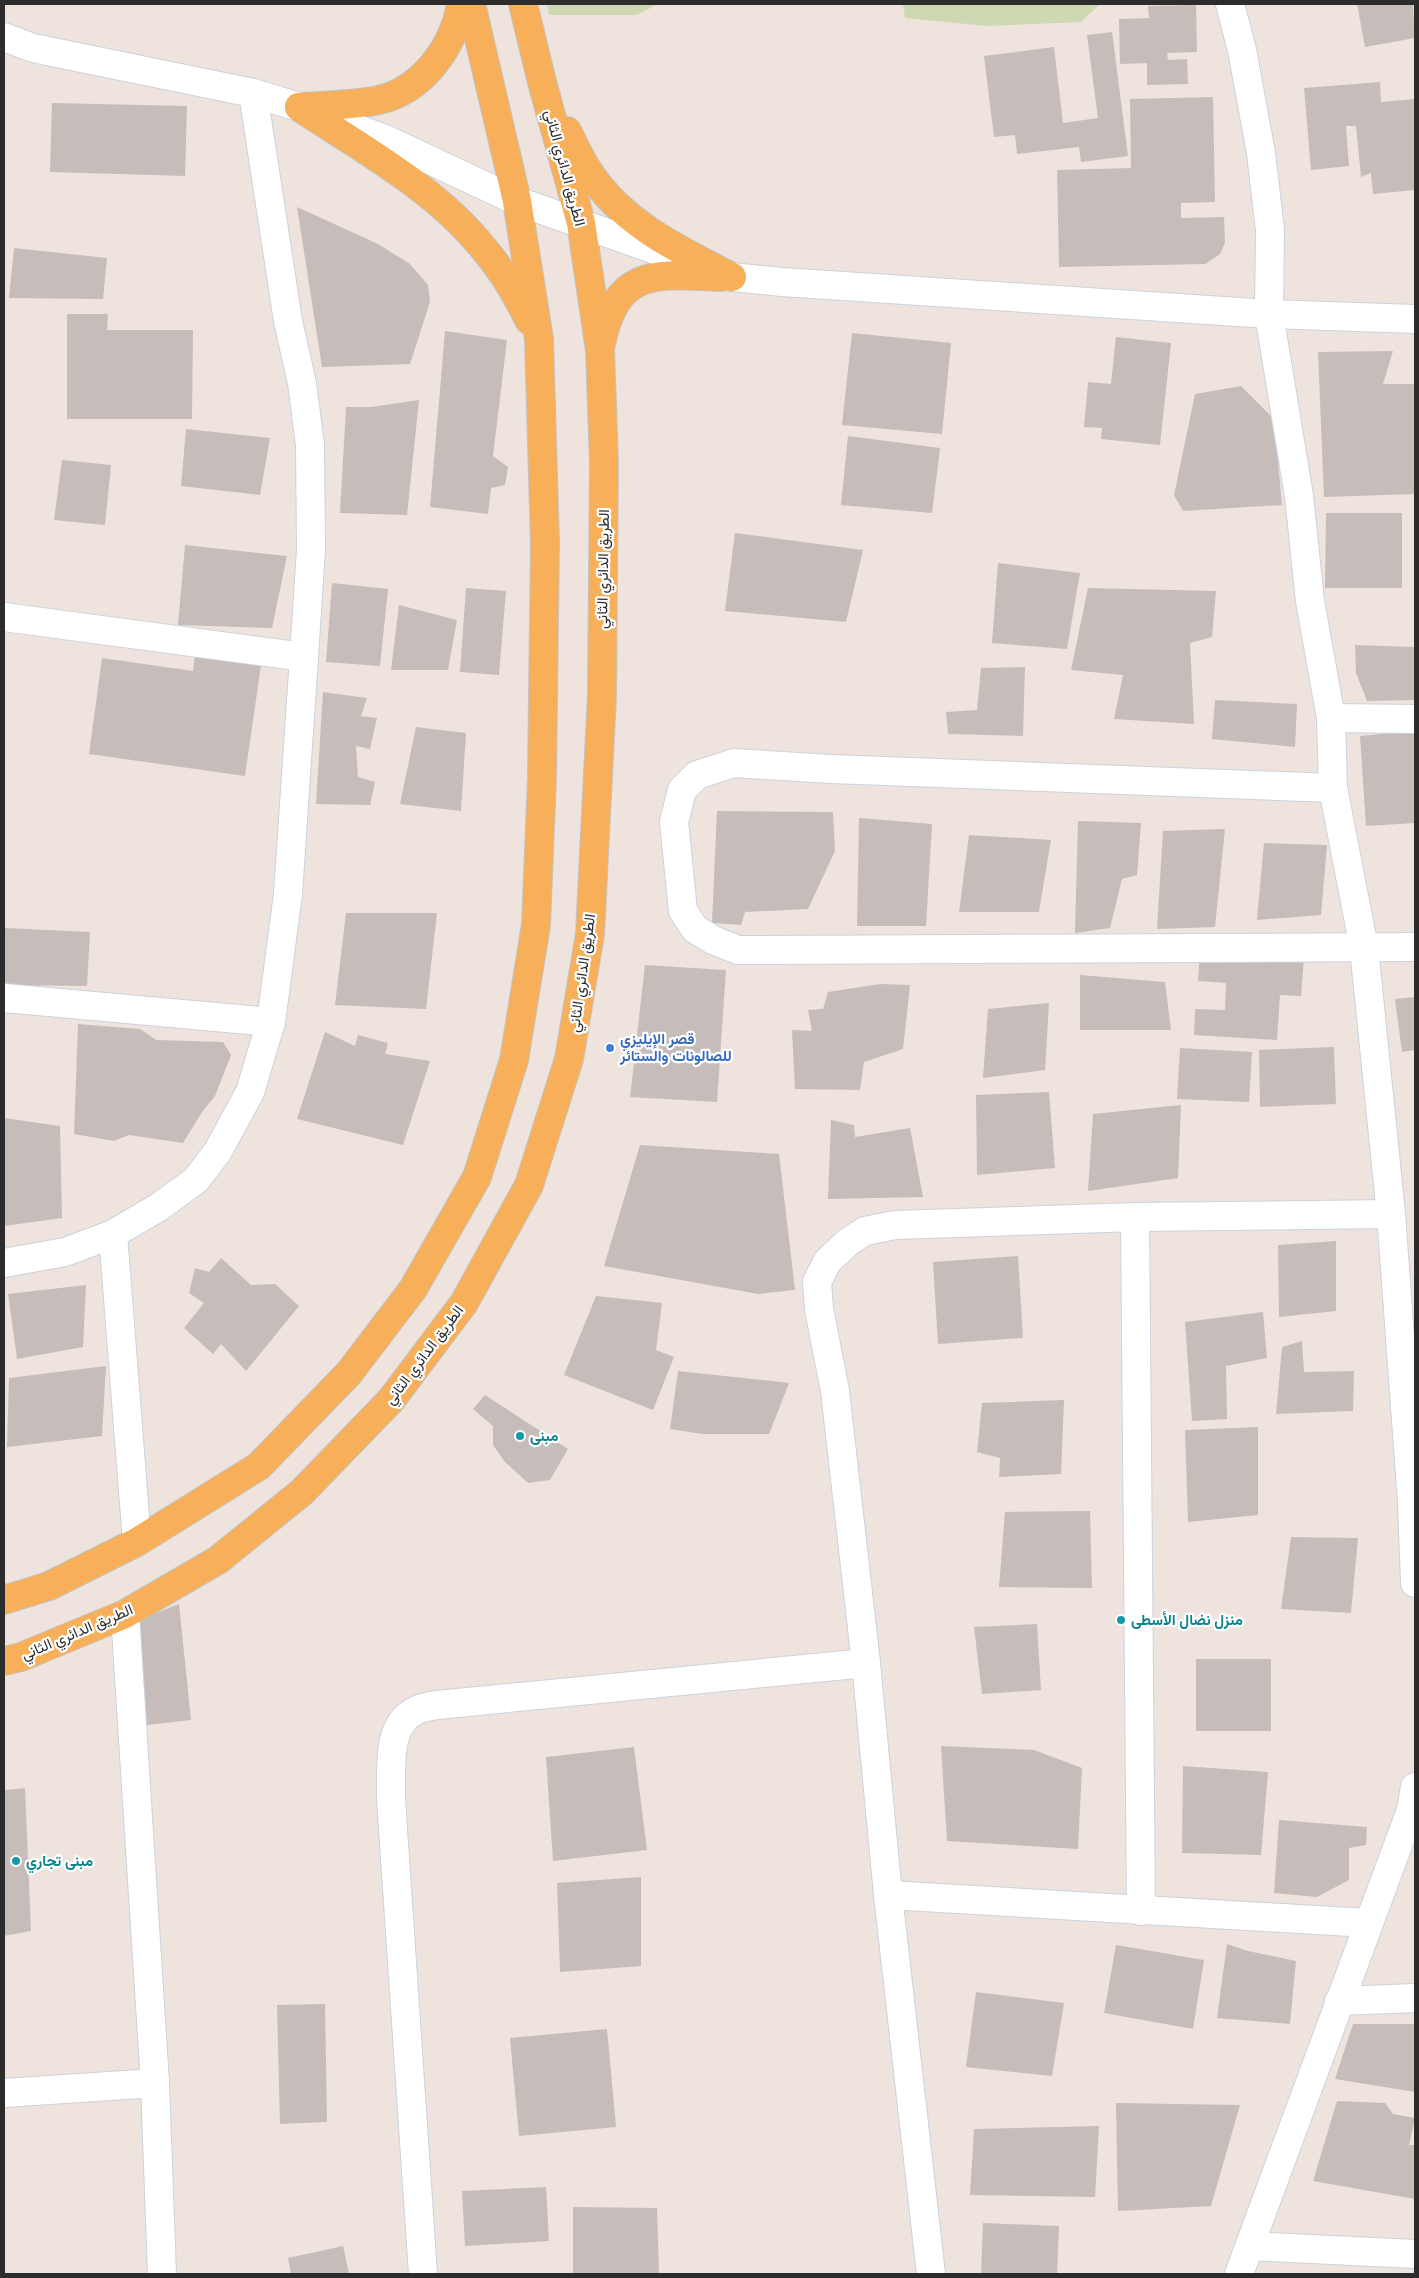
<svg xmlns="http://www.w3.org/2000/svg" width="1419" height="2278" viewBox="0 0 1419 2278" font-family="'Fira Sans',Vazirmatn,sans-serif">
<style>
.cemetery{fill:#ced9b3}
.building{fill:#c6bdba}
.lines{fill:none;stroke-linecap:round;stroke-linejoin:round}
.minor-casing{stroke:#cbd3de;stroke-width:30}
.major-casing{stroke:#c4c4c4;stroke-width:30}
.minor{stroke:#fff;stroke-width:28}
.major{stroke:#f7af59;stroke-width:28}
.shop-dot{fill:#3f7fe0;stroke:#fff;stroke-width:2}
.culture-dot{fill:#0f9aa8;stroke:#fff;stroke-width:2}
.labels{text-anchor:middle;stroke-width:4.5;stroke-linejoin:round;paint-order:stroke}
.street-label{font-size:15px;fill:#2c2c2c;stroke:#fff}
.shop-label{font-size:15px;font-weight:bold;fill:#366cbe;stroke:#fff;text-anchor:start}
.culture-label{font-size:15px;font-weight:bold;fill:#0d838f;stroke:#fff;text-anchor:start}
</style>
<rect width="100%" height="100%" fill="#eee3dd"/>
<g class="cemetery">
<path d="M 547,4 L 658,4 L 637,15 L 549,15 Z"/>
<path d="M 903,4 L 1100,4 L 1081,22 L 987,26 L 905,18 Z"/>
</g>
<g class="building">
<path d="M 1357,4 L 1413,4 L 1415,38 L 1365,47 Z"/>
<path d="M 1196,5 L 1197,52 L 1167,53 L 1168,60 L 1187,59 L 1188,84 L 1147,85 L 1147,63 L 1120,64 L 1119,19 L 1149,18 L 1148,6 Z"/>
<path d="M 1112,32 L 1128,156 L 1081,162 L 1079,147 L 1017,154 L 1015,135 L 994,137 L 984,56 L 1054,47 L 1063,123 L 1098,118 L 1087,35 Z"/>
<path d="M 1380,82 L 1381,102 L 1415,99 L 1415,190 L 1373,194 L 1371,173 L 1361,177 L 1356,126 L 1346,126 L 1349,166 L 1311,170 L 1304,88 Z"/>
<path d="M 1213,97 L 1215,202 L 1181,203 L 1181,218 L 1224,217 L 1225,243 L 1220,254 L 1205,264 L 1059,267 L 1057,170 L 1131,168 L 1130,99 Z"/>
<path d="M 52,103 L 187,106 L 185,176 L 50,172 Z"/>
<path d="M 297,207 L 378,244 L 410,264 L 428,285 L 430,302 L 410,364 L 322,367 Z"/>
<path d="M 14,248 L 107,258 L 103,299 L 9,298 Z"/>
<path d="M 67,314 L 108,314 L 107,330 L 193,330 L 192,419 L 67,419 Z"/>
<path d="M 445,331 L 507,340 L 493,456 L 508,467 L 505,485 L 491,488 L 488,514 L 430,507 Z"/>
<path d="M 852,333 L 951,343 L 942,434 L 842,425 Z"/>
<path d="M 1116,337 L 1171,343 L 1160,445 L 1101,439 L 1102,428 L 1084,427 L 1088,382 L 1111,384 Z"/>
<path d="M 1393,351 L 1383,384 L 1415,384 L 1415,494 L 1324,497 L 1318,352 Z"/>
<path d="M 1241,386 L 1274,419 L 1282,505 L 1183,511 L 1174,495 L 1195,394 Z"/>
<path d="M 419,400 L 407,515 L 340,513 L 346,407 L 371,407 Z"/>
<path d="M 186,429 L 270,438 L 260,495 L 181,486 Z"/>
<path d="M 848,436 L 940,448 L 932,513 L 841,505 Z"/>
<path d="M 62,460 L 111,465 L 105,525 L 54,520 Z"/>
<path d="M 1326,513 L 1402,513 L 1402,588 L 1325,588 Z"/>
<path d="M 735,533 L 863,550 L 846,622 L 725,611 Z"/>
<path d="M 185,545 L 287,556 L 272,628 L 178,625 Z"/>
<path d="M 998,563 L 1080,573 L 1067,649 L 992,643 Z"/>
<path d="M 332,583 L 388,589 L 380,666 L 326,662 Z"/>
<path d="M 466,588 L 506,591 L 499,675 L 460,672 Z"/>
<path d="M 1088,588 L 1216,591 L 1212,637 L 1190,643 L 1194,724 L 1114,719 L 1123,675 L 1071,670 Z"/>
<path d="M 399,605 L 457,620 L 448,670 L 391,670 Z"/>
<path d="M 1355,645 L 1415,647 L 1415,700 L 1367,701 L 1356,673 Z"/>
<path d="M 195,656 L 261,665 L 245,776 L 89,754 L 102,658 L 193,671 Z"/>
<path d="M 1025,667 L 1023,736 L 948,734 L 946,712 L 977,710 L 981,668 Z"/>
<path d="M 323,692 L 367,698 L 361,716 L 377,718 L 370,749 L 356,746 L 358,777 L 375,782 L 370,805 L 316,804 Z"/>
<path d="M 1215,700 L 1297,704 L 1295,747 L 1212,739 Z"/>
<path d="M 416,727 L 466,733 L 461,811 L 400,804 Z"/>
<path d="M 1415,731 L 1415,823 L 1366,826 L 1360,736 Z"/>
<path d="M 717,811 L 833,812 L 835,851 L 808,909 L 745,912 L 741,925 L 712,923 Z"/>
<path d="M 859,818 L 932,824 L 926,926 L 857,926 Z"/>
<path d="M 1078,821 L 1141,823 L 1137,875 L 1122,879 L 1110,928 L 1075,933 Z"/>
<path d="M 1225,829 L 1215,927 L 1157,929 L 1163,831 Z"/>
<path d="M 969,835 L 1051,840 L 1039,912 L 959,912 Z"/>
<path d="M 1264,843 L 1327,845 L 1321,915 L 1257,920 Z"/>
<path d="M 346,913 L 437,913 L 426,1009 L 335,1005 Z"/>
<path d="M 5,928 L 90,932 L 87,986 L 4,985 Z"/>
<path d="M 1200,952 L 1304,958 L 1301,996 L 1280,995 L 1277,1040 L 1194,1035 L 1195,1009 L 1225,1010 L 1226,983 L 1198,981 Z"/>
<path d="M 645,965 L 726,970 L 717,1102 L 630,1097 Z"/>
<path d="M 1080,975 L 1165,982 L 1171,1030 L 1080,1030 Z"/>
<path d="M 880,984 L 910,985 L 903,1049 L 864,1062 L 860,1090 L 795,1089 L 792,1030 L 812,1031 L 808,1010 L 823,1009 L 828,992 Z"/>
<path d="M 1415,997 L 1415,1050 L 1402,1052 L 1395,999 Z"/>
<path d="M 1049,1003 L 1045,1070 L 983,1078 L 988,1009 Z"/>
<path d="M 78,1024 L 140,1029 L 156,1040 L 223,1042 L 231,1055 L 215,1096 L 202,1112 L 183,1143 L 129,1135 L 114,1141 L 74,1134 Z"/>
<path d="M 325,1032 L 355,1046 L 358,1035 L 388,1043 L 385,1054 L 430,1061 L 403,1145 L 297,1119 Z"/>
<path d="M 1334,1047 L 1336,1104 L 1260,1107 L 1259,1050 Z"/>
<path d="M 1180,1048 L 1252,1052 L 1249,1102 L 1177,1099 Z"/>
<path d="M 1049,1092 L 1055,1168 L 977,1175 L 976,1095 Z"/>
<path d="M 1181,1105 L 1178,1178 L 1088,1191 L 1093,1114 Z"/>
<path d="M 4,1118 L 60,1126 L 62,1218 L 4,1226 Z"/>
<path d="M 831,1120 L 854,1125 L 855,1137 L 910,1128 L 923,1197 L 828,1199 Z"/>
<path d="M 640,1145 L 779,1154 L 795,1290 L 758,1294 L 604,1266 Z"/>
<path d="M 1336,1241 L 1336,1311 L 1279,1317 L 1278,1245 Z"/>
<path d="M 1018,1256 L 1023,1338 L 938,1344 L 933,1262 Z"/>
<path d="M 221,1258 L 251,1285 L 275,1284 L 299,1306 L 246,1371 L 221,1344 L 213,1354 L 184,1328 L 204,1303 L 189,1293 L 195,1268 L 209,1272 Z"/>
<path d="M 86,1285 L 83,1347 L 17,1359 L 8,1294 Z"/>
<path d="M 596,1296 L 662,1303 L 656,1350 L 674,1357 L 653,1410 L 564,1375 Z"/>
<path d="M 1263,1312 L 1267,1358 L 1226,1366 L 1227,1419 L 1192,1421 L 1185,1322 Z"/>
<path d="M 1302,1341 L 1304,1372 L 1354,1371 L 1353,1411 L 1276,1414 L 1282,1347 Z"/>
<path d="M 106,1366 L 102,1436 L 7,1447 L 9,1378 Z"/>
<path d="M 678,1371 L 789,1383 L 769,1434 L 702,1434 L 670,1429 Z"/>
<path d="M 485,1395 L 568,1449 L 550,1480 L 528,1483 L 505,1462 L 493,1445 L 493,1426 L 473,1409 Z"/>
<path d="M 1064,1400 L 1061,1474 L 999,1477 L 1000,1458 L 977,1452 L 982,1403 Z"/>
<path d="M 1258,1427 L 1258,1515 L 1188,1522 L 1185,1430 Z"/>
<path d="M 1090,1511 L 1092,1588 L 999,1587 L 1005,1512 Z"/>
<path d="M 1291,1537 L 1358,1538 L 1351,1613 L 1281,1609 Z"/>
<path d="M 179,1604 L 191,1720 L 122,1728 L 118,1628 Z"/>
<path d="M 1037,1624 L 1041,1690 L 982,1694 L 974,1627 Z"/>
<rect x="1196" y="1659" width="75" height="72"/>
<path d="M 941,1746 L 1034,1750 L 1082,1768 L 1078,1849 L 947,1841 Z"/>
<path d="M 634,1747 L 647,1850 L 553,1861 L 546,1757 Z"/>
<path d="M 1183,1766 L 1268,1772 L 1261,1855 L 1182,1853 Z"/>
<path d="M 25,1788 L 31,1931 L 4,1936 L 4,1790 Z"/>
<path d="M 1279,1820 L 1367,1827 L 1366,1845 L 1349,1848 L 1349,1880 L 1317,1897 L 1274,1893 Z"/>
<path d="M 641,1877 L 641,1966 L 560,1972 L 557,1883 Z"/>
<path d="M 1227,1944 L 1248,1951 L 1296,1961 L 1290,2024 L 1217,2018 Z"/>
<path d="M 1116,1945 L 1204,1960 L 1193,2029 L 1104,2013 Z"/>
<path d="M 976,1992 L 1064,2003 L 1052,2076 L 966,2067 Z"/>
<path d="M 325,2004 L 327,2122 L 280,2124 L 277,2005 Z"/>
<path d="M 1353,2024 L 1415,2024 L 1415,2092 L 1335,2079 Z"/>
<path d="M 607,2029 L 616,2127 L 519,2136 L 510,2038 Z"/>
<path d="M 1337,2101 L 1385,2103 L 1393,2114 L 1415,2118 L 1409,2145 L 1415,2145 L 1415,2199 L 1313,2181 Z"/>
<path d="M 1116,2103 L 1240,2105 L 1211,2206 L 1118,2211 Z"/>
<path d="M 1099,2126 L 1095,2197 L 970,2195 L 974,2129 Z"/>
<path d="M 546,2187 L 549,2241 L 465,2246 L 462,2191 Z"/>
<path d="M 573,2207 L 657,2208 L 659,2274 L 573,2274 Z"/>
<path d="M 983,2223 L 1059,2226 L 1057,2274 L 981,2274 Z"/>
<path d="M 343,2246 L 349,2274 L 291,2274 L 288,2258 Z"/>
</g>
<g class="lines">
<g class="minor-casing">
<g id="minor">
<path d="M 1230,4 L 1242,50 L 1261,153 L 1270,230 L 1269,314 L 1299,496 L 1310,601 L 1331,718 L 1333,788 L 1364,948 L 1391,1214 L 1412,1502 L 1415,1583"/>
<path d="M 4,37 L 33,48 L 253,93 L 299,107 L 385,139 L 517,201 L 732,277 L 782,282 L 1269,314 L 1415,319"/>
<path d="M 4,617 L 304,657"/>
<path d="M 1331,718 L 1415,719"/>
<path d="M 1333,788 L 831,769 L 734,763 L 697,775 L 682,790 L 674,822 L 683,911 L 695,929 L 713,940 L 738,950 L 1415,947"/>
<path d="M 4,998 L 271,1022"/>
<path d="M 1135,1217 L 1141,1911"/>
<path d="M 113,1234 L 137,1542"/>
<path d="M 4,1263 L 65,1252 L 113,1234 L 159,1207 L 196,1180 L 218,1151 L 250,1092 L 271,1022 L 288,894 L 304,657 L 311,549 L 310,445 L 302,383 L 288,321 L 253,93"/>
<path d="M 125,1614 L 155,2083 L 162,2274"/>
<path d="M 888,1895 L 1368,1923"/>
<path d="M 1339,2001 L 1415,1998"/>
<path d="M 4,2093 L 155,2083"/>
<path d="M 1250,2246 L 1415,2254"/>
<path d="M 423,2274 L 391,1799 C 392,1770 385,1724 417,1710 C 423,1707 431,1706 437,1705 L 866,1663"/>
<path d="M 931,2274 L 888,1895 L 866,1663 L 835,1391 L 819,1309 L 817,1282 L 827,1262 L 848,1242 L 865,1231 L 895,1225 L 1135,1217 L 1391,1214"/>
<path d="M 1239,2274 L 1411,1810 L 1415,1787"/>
</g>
</g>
<g class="major-casing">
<g id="major">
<path d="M 299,107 C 363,149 436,189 484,249 C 502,270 517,295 529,320"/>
<path d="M 299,107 C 326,106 353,105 379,100 C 423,90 454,46 461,4"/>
<path d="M 567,131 C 574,144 580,159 589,172 C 622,223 679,250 732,277"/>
<path d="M 601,344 C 617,267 656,274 721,277"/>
<path d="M 4,1600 L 49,1586 L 137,1542 L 259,1466 L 349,1373 L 413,1289 L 477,1177 L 514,1060 L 536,925 L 542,777 L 545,543 L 539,339 L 517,201 L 471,4"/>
<path d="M 4,1661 L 21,1657 L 125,1614 L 218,1560 L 302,1492 L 391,1400 L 464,1303 L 529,1185 L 569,1059 L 590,934 L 602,695 L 604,463 L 600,350 L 581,223 L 543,86 L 523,4"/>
</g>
</g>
<use href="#minor" class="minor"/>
<use href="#major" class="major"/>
</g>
<circle class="shop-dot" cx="610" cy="1048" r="5"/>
<g class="culture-dot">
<circle cx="520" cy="1436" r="5"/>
<circle cx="1121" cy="1620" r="5"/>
<circle cx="16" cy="1861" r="5"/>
</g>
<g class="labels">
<g class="street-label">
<text transform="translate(565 168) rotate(75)" y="5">الطريق الدائري الثاني</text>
<text transform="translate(603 569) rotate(-89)" y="5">الطريق الدائري الثاني</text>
<text transform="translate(582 973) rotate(-82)" y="5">الطريق الدائري الثاني</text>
<text transform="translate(424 1355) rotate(-53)" y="5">الطريق الدائري الثاني</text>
<text transform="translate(77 1632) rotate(-23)" y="5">الطريق الدائري الثاني</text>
</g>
<g class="shop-label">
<text x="620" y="1044">قصر الإيليزي<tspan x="620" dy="17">للصالونات والستائر</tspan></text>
</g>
<g class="culture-label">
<text x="530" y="1441">مبنى</text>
<text x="1131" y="1625">منزل نضال الأسطى</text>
<text x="26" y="1866">مبنى تجاري</text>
</g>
</g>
<rect width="1419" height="2278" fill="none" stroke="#2c2c2c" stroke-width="10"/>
</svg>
